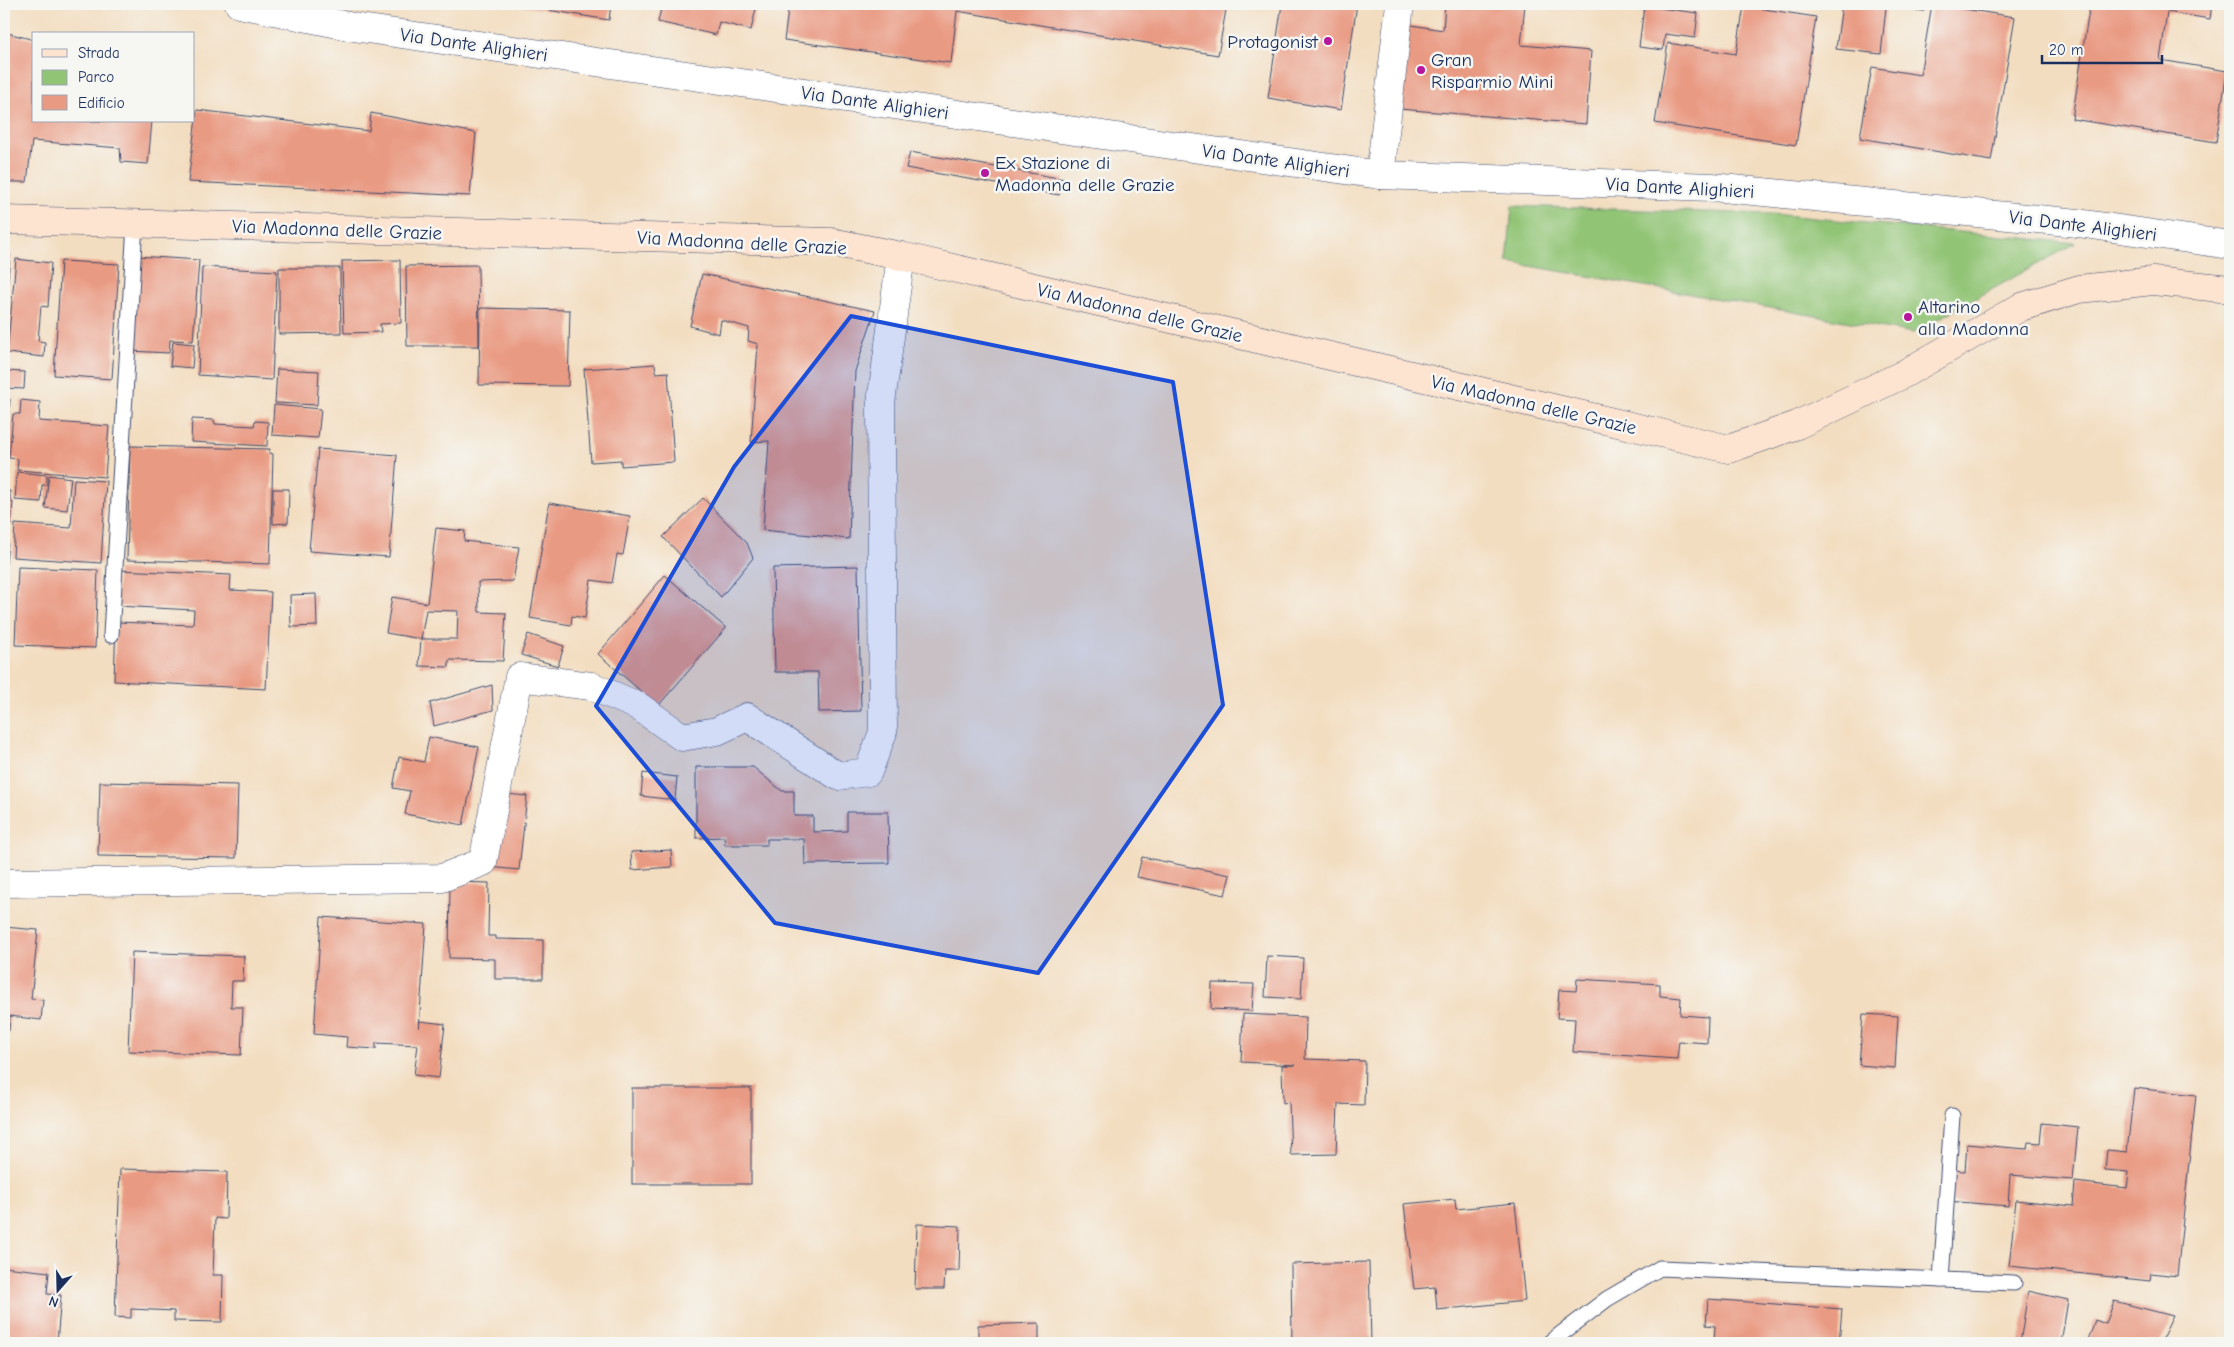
<svg xmlns="http://www.w3.org/2000/svg" width="2234" height="1347" viewBox="0 0 2234 1347" font-family="'Comic Neue',sans-serif">
<style>
.green{fill:#91c475;stroke:#567a6a}
.building{fill:#e99a82}
.lines{fill:none;stroke-linecap:round;stroke-linejoin:round}
.lane-casing{stroke:#3b496d;stroke-width:17}
.street-casing{stroke:#3b496d;stroke-width:29}
.secondary-casing{stroke:#3b496d;stroke-width:29}
.lane{stroke:#fff;stroke-width:15}
.street{stroke:#fff;stroke-width:28}
.secondary{stroke:#fde4d1;stroke-width:28}
.marked{fill:#1d4ed8;fill-opacity:0.2;stroke:#1d4ed8;stroke-width:4;stroke-linejoin:round}
.poi-dot{fill:#b5179e;stroke:#f6f6f2;stroke-width:2}
.labels{text-anchor:middle;stroke-width:5;stroke-linejoin:round;paint-order:stroke}
.poi-label{font-size:19px;fill:#1b2f5e;stroke:#f6f6f2;text-anchor:start}
.street-label{font-size:19px;fill:#1b2f5e;stroke:#f6f6f2}
</style>
<rect width="100%" height="100%" fill="#f6f6f2"/>
<filter id="ink" filterUnits="userSpaceOnUse"><feTurbulence type="fractalNoise" baseFrequency=".02" numOctaves="2"/><feDisplacementMap in="SourceGraphic" scale="10" xChannelSelector="R" yChannelSelector="G"/><feConvolveMatrix kernelMatrix="1 2 1 2 8 2 1 2 1" color-interpolation-filters="sRGB"/></filter>
<filter id="wash" filterUnits="userSpaceOnUse"><feTurbulence type="fractalNoise" baseFrequency=".0096" numOctaves="4" result="noise"/><feDisplacementMap in="SourceGraphic" scale="20" xChannelSelector="R" yChannelSelector="G"/><feGaussianBlur stdDeviation="1.12" result="paint"/><feColorMatrix in="noise" values="0 0 0 0 0 0 0 0 0 0 0 0 0 0 0 0 0 1.4 0 .05"/><feComposite in="paint" operator="in"/></filter>
<g filter="url(#wash)">
<rect width="100%" height="100%" fill="#f3ddc0"/>
<path class="green" d="M 1512,206 L 1773,214 L 2076,243 L 1913,333 L 1507,262 Z"/>
<g id="blocks">
<g class="building">
<path d="M 511,4 L 611,4 L 609,20 Z"/>
<path d="M 662,4 L 757,4 L 751,30 L 719,22 L 716,35 L 658,22 Z"/>
<path d="M 789,4 L 1227,4 L 1218,55 L 957,11 L 951,63 L 784,40 Z"/>
<path d="M 1282,4 L 1357,4 L 1341,110 L 1268,98 Z"/>
<path d="M 1445,4 L 1525,4 L 1521,45 L 1591,51 L 1586,124 L 1399,109 L 1405,24 L 1443,30 Z"/>
<path d="M 1842,4 L 1925,4 L 1924,11 L 1886,7 L 1881,54 L 1836,49 Z"/>
<path d="M 1932,4 L 2015,17 L 1991,161 L 1860,138 L 1872,67 L 1920,75 Z"/>
<path d="M 2090,4 L 2212,4 L 2210,19 L 2167,12 L 2160,60 L 2227,71 L 2216,142 L 2072,119 Z"/>
<path d="M 1644,6 L 1698,13 L 1695,38 L 1665,34 L 1663,50 L 1639,47 Z"/>
<path d="M 1744,6 L 1816,17 L 1796,145 L 1655,123 L 1668,43 L 1736,54 Z"/>
<path d="M 4,32 L 34,40 L 34,121 L 152,121 L 148,164 L 121,162 L 120,148 L 32,141 L 27,182 L 4,182 Z"/>
<path d="M 197,110 L 369,131 L 371,113 L 476,133 L 470,196 L 188,182 Z"/>
<path d="M 910,152 L 1064,179 L 1059,195 L 906,168 Z"/>
<path d="M 4,253 L 10,254 L 5,317 L 4,317 Z"/>
<path d="M 137,256 L 199,260 L 193,341 L 170,340 L 169,353 L 130,351 Z"/>
<path d="M 16,259 L 51,263 L 48,307 L 41,306 L 38,341 L 45,342 L 44,357 L 7,353 Z"/>
<path d="M 400,260 L 401,323 L 380,324 L 381,332 L 344,333 L 342,261 Z"/>
<path d="M 61,261 L 119,264 L 112,379 L 54,375 Z"/>
<path d="M 478,265 L 479,346 L 407,346 L 406,266 Z"/>
<path d="M 202,267 L 277,271 L 272,380 L 198,375 Z"/>
<path d="M 279,268 L 340,268 L 341,333 L 279,334 Z"/>
<path d="M 702,274 L 875,311 L 855,371 L 849,539 L 763,530 L 769,441 L 751,442 L 758,344 L 748,341 L 749,328 L 721,320 L 719,334 L 690,326 Z"/>
<path d="M 480,308 L 570,310 L 568,386 L 479,385 Z"/>
<path d="M 173,342 L 194,344 L 192,368 L 170,366 Z"/>
<path d="M 655,364 L 656,373 L 668,372 L 674,462 L 621,466 L 621,460 L 591,462 L 584,369 Z"/>
<path d="M 277,369 L 319,371 L 317,405 L 275,403 Z"/>
<path d="M 4,371 L 25,372 L 24,389 L 4,388 Z"/>
<path d="M 4,398 L 10,399 L 5,460 L 4,460 Z"/>
<path d="M 21,400 L 40,402 L 39,421 L 109,426 L 105,477 L 17,470 L 18,459 L 9,458 L 13,414 L 20,414 Z"/>
<path d="M 274,405 L 321,409 L 318,438 L 272,435 Z"/>
<path d="M 192,419 L 214,420 L 215,424 L 254,426 L 255,421 L 268,422 L 267,446 L 191,442 Z"/>
<path d="M 130,446 L 270,449 L 269,453 L 273,454 L 270,564 L 127,560 Z"/>
<path d="M 318,449 L 397,455 L 389,557 L 309,551 Z"/>
<path d="M 17,472 L 47,475 L 47,485 L 42,485 L 41,502 L 15,500 Z"/>
<path d="M 49,475 L 71,478 L 67,510 L 45,508 Z"/>
<path d="M 74,479 L 106,481 L 101,563 L 13,557 L 15,524 L 71,528 Z"/>
<path d="M 273,489 L 289,489 L 288,523 L 273,524 Z"/>
<path d="M 4,490 L 10,491 L 10,502 L 13,502 L 11,525 L 4,524 Z"/>
<path d="M 703,498 L 747,543 L 753,558 L 721,597 L 663,537 Z"/>
<path d="M 549,503 L 630,516 L 623,555 L 617,554 L 612,583 L 591,580 L 585,618 L 572,616 L 571,625 L 530,618 Z"/>
<path d="M 436,528 L 465,531 L 464,541 L 519,547 L 513,581 L 478,582 L 479,612 L 506,613 L 503,661 L 449,660 L 449,667 L 419,666 L 421,639 L 457,639 L 458,611 L 426,610 L 421,639 L 386,633 L 392,597 L 427,603 Z"/>
<path d="M 4,540 L 8,540 L 6,564 L 4,564 Z"/>
<path d="M 858,566 L 861,711 L 819,712 L 818,672 L 775,672 L 773,568 Z"/>
<path d="M 18,567 L 98,570 L 95,648 L 15,645 Z"/>
<path d="M 118,570 L 231,575 L 230,590 L 271,592 L 266,689 L 114,681 L 116,622 L 193,625 L 194,610 L 116,606 Z"/>
<path d="M 665,575 L 726,628 L 658,706 L 598,654 Z"/>
<path d="M 316,594 L 317,626 L 291,627 L 290,595 Z"/>
<path d="M 528,634 L 564,646 L 558,666 L 521,655 Z"/>
<path d="M 492,685 L 493,710 L 434,726 L 430,703 Z"/>
<path d="M 429,737 L 479,747 L 463,825 L 405,814 L 410,791 L 393,788 L 399,757 L 424,762 Z"/>
<path d="M 696,767 L 753,767 L 782,791 L 794,791 L 794,816 L 813,816 L 813,832 L 847,831 L 847,812 L 888,812 L 889,863 L 805,864 L 804,839 L 767,839 L 767,845 L 725,845 L 724,837 L 696,838 Z"/>
<path d="M 643,773 L 677,777 L 675,800 L 641,796 Z"/>
<path d="M 100,782 L 238,785 L 236,858 L 98,856 Z"/>
<path d="M 495,793 L 527,796 L 519,870 L 488,867 Z"/>
<path d="M 671,850 L 672,867 L 632,870 L 631,852 Z"/>
<path d="M 1142,857 L 1230,875 L 1225,895 L 1137,877 Z"/>
<path d="M 450,882 L 489,883 L 488,936 L 496,936 L 496,939 L 543,940 L 543,979 L 495,979 L 495,959 L 449,958 Z"/>
<path d="M 321,917 L 426,924 L 419,1028 L 420,1021 L 445,1024 L 439,1078 L 414,1075 L 418,1045 L 376,1043 L 376,1049 L 346,1047 L 347,1037 L 314,1034 Z"/>
<path d="M 4,927 L 38,930 L 31,999 L 43,1000 L 41,1020 L 10,1016 L 9,1031 L 4,1030 Z"/>
<path d="M 132,952 L 244,956 L 243,981 L 232,981 L 231,1007 L 243,1007 L 241,1055 L 128,1051 Z"/>
<path d="M 1267,956 L 1303,958 L 1301,999 L 1265,997 Z"/>
<path d="M 1577,979 L 1660,984 L 1660,996 L 1681,998 L 1680,1015 L 1708,1017 L 1707,1043 L 1679,1041 L 1677,1059 L 1573,1052 L 1575,1019 L 1557,1018 L 1559,990 L 1576,991 Z"/>
<path d="M 1212,983 L 1254,984 L 1252,1011 L 1211,1009 Z"/>
<path d="M 1243,1014 L 1306,1017 L 1305,1059 L 1365,1061 L 1364,1105 L 1338,1104 L 1336,1154 L 1291,1155 L 1289,1102 L 1283,1103 L 1282,1065 L 1295,1065 L 1241,1062 Z"/>
<path d="M 1863,1014 L 1898,1016 L 1895,1068 L 1859,1065 Z"/>
<rect x="632" y="1088" width="119" height="96"/>
<path d="M 2134,1088 L 2196,1095 L 2177,1276 L 2151,1273 L 2150,1281 L 2009,1266 L 2016,1200 L 2073,1206 L 2075,1182 L 2127,1188 L 2129,1172 L 2105,1170 L 2107,1150 L 2127,1152 Z"/>
<path d="M 2042,1123 L 2078,1127 L 2073,1180 L 2010,1175 L 2008,1206 L 1947,1201 L 1950,1170 L 1965,1171 L 1967,1144 L 2027,1149 L 2028,1142 L 2040,1143 Z"/>
<path d="M 120,1169 L 227,1172 L 226,1219 L 215,1218 L 213,1275 L 223,1275 L 222,1322 L 174,1321 L 174,1311 L 131,1309 L 131,1318 L 115,1317 Z"/>
<path d="M 1455,1199 L 1456,1209 L 1515,1203 L 1525,1301 L 1437,1310 L 1435,1287 L 1414,1289 L 1404,1204 Z"/>
<path d="M 917,1224 L 960,1226 L 959,1271 L 945,1271 L 944,1289 L 915,1289 Z"/>
<path d="M 1369,1262 L 1371,1343 L 1292,1343 L 1291,1264 Z"/>
<path d="M 4,1267 L 49,1272 L 47,1294 L 61,1295 L 57,1343 L 4,1343 Z"/>
<path d="M 2028,1291 L 2068,1300 L 2061,1343 L 2020,1343 Z"/>
<path d="M 1708,1299 L 1842,1309 L 1839,1343 L 1714,1343 L 1715,1326 L 1706,1325 Z"/>
<path d="M 2114,1301 L 2173,1316 L 2160,1343 L 2087,1343 L 2095,1320 L 2106,1324 Z"/>
<path d="M 1039,1323 L 1039,1343 L 964,1343 L 964,1342 L 978,1341 L 978,1325 Z"/>
</g>
</g>
</g>
<g filter="url(#ink)">
<use href="#blocks" fill-opacity="0" stroke="#3b496d" stroke-width="1"/>
<g class="lines">
<g class="lane-casing">
<g id="lane">
<path d="M 111,635 L 135,224"/>
<path d="M 1941,1280 L 1952,1116"/>
<path d="M 1549,1343 L 1607,1299 L 1660,1268 L 2014,1283"/>
</g>
</g>
<g class="street-casing">
<g id="street">
<path d="M 239,4 L 353,27 L 1380,175 L 1712,187 L 2078,223 L 2230,245"/>
<path d="M 1380,175 L 1400,4"/>
<path d="M 4,883 L 442,878 L 483,862 L 519,677 L 591,686 L 638,706 L 682,737 L 717,731 L 747,717 L 838,776 L 868,772 L 883,732 L 881,403 L 901,256"/>
</g>
</g>
<g class="secondary-casing">
<path id="secondary" d="M 4,220 L 831,242 L 901,256 L 1729,449 L 1797,425 L 1902,375 L 2021,307 L 2079,289 L 2153,281 L 2230,289"/>
</g>
<use href="#lane" class="lane"/>
<use href="#street" class="street"/>
<use href="#secondary" class="secondary"/>
</g>
</g>
<path class="marked" d="M 851,316 L 1173,382 L 1223,705 L 1038,973 L 775,923 L 596,706 L 734,467 Z"/>
<g class="poi-dot">
<circle cx="1328" cy="41" r="5"/>
<circle cx="1421" cy="70" r="5"/>
<circle cx="985" cy="173" r="5"/>
<circle cx="1908" cy="317" r="5"/>
</g>
<g class="labels">
<g class="poi-label">
<text x="1318" y="48" text-anchor="end">Protagonist</text>
<text x="1431" y="66">Gran<tspan x="1431" dy="22">Risparmio Mini</tspan></text>
<text x="995" y="169">Ex Stazione di<tspan x="995" dy="22">Madonna delle Grazie</tspan></text>
<text x="1918" y="313">Altarino<tspan x="1918" dy="22">alla Madonna</tspan></text>
</g>
<g class="street-label">
<text transform="translate(474 44) rotate(8)" y="7">Via Dante Alighieri</text>
<text transform="translate(875 102) rotate(8)" y="7">Via Dante Alighieri</text>
<text transform="translate(1276 160) rotate(8)" y="7">Via Dante Alighieri</text>
<text transform="translate(1680 187) rotate(3)" y="7">Via Dante Alighieri</text>
<text transform="translate(2083 225) rotate(7)" y="7">Via Dante Alighieri</text>
<text transform="translate(337 229) rotate(2)" y="7">Via Madonna delle Grazie</text>
<text transform="translate(742 242) rotate(3)" y="7">Via Madonna delle Grazie</text>
<text transform="translate(1140 312) rotate(13)" y="7">Via Madonna delle Grazie</text>
<text transform="translate(1534 404) rotate(13)" y="7">Via Madonna delle Grazie</text>
</g>
</g>
<rect width="2234" height="1347" fill="none" stroke="#f6f6f2" stroke-width="20"/>
<rect x="32" y="32" width="162" height="90" fill="#f6f6f2" stroke="#9ea6b7"/>
<rect x="42" y="49" width="25" height="8" fill="#fde4d1" stroke="#9ea6b7"/>
<text x="78" y="58" font-size="15" fill="#1b2f5e">Strada</text>
<rect x="42" y="70" width="25" height="15" fill="#91c475" stroke="#9ea6b7"/>
<text x="78" y="82" font-size="15" fill="#1b2f5e">Parco</text>
<rect x="42" y="95" width="25" height="15" fill="#e99a82" stroke="#9ea6b7"/>
<text x="78" y="108" font-size="15" fill="#1b2f5e">Edificio</text>
<g transform="translate(58 1290) rotate(200)" stroke="#f6f6f2" stroke-width="4" paint-order="stroke">
<path d="M0-4L9 19L0 12L-9 19Z" fill="#1b2f5e"/>
<text y="-8" font-size="14" font-weight="bold" text-anchor="middle" fill="#1b2f5e">N</text>
</g>
<path d="M2042 55v8h120v-8" fill="none" stroke="#1b2f5e" stroke-width="2.5"/>
<text x="2049" y="55" font-size="15" fill="#1b2f5e" stroke="#f6f6f2" stroke-width="4" paint-order="stroke">20 m</text>
</svg>
